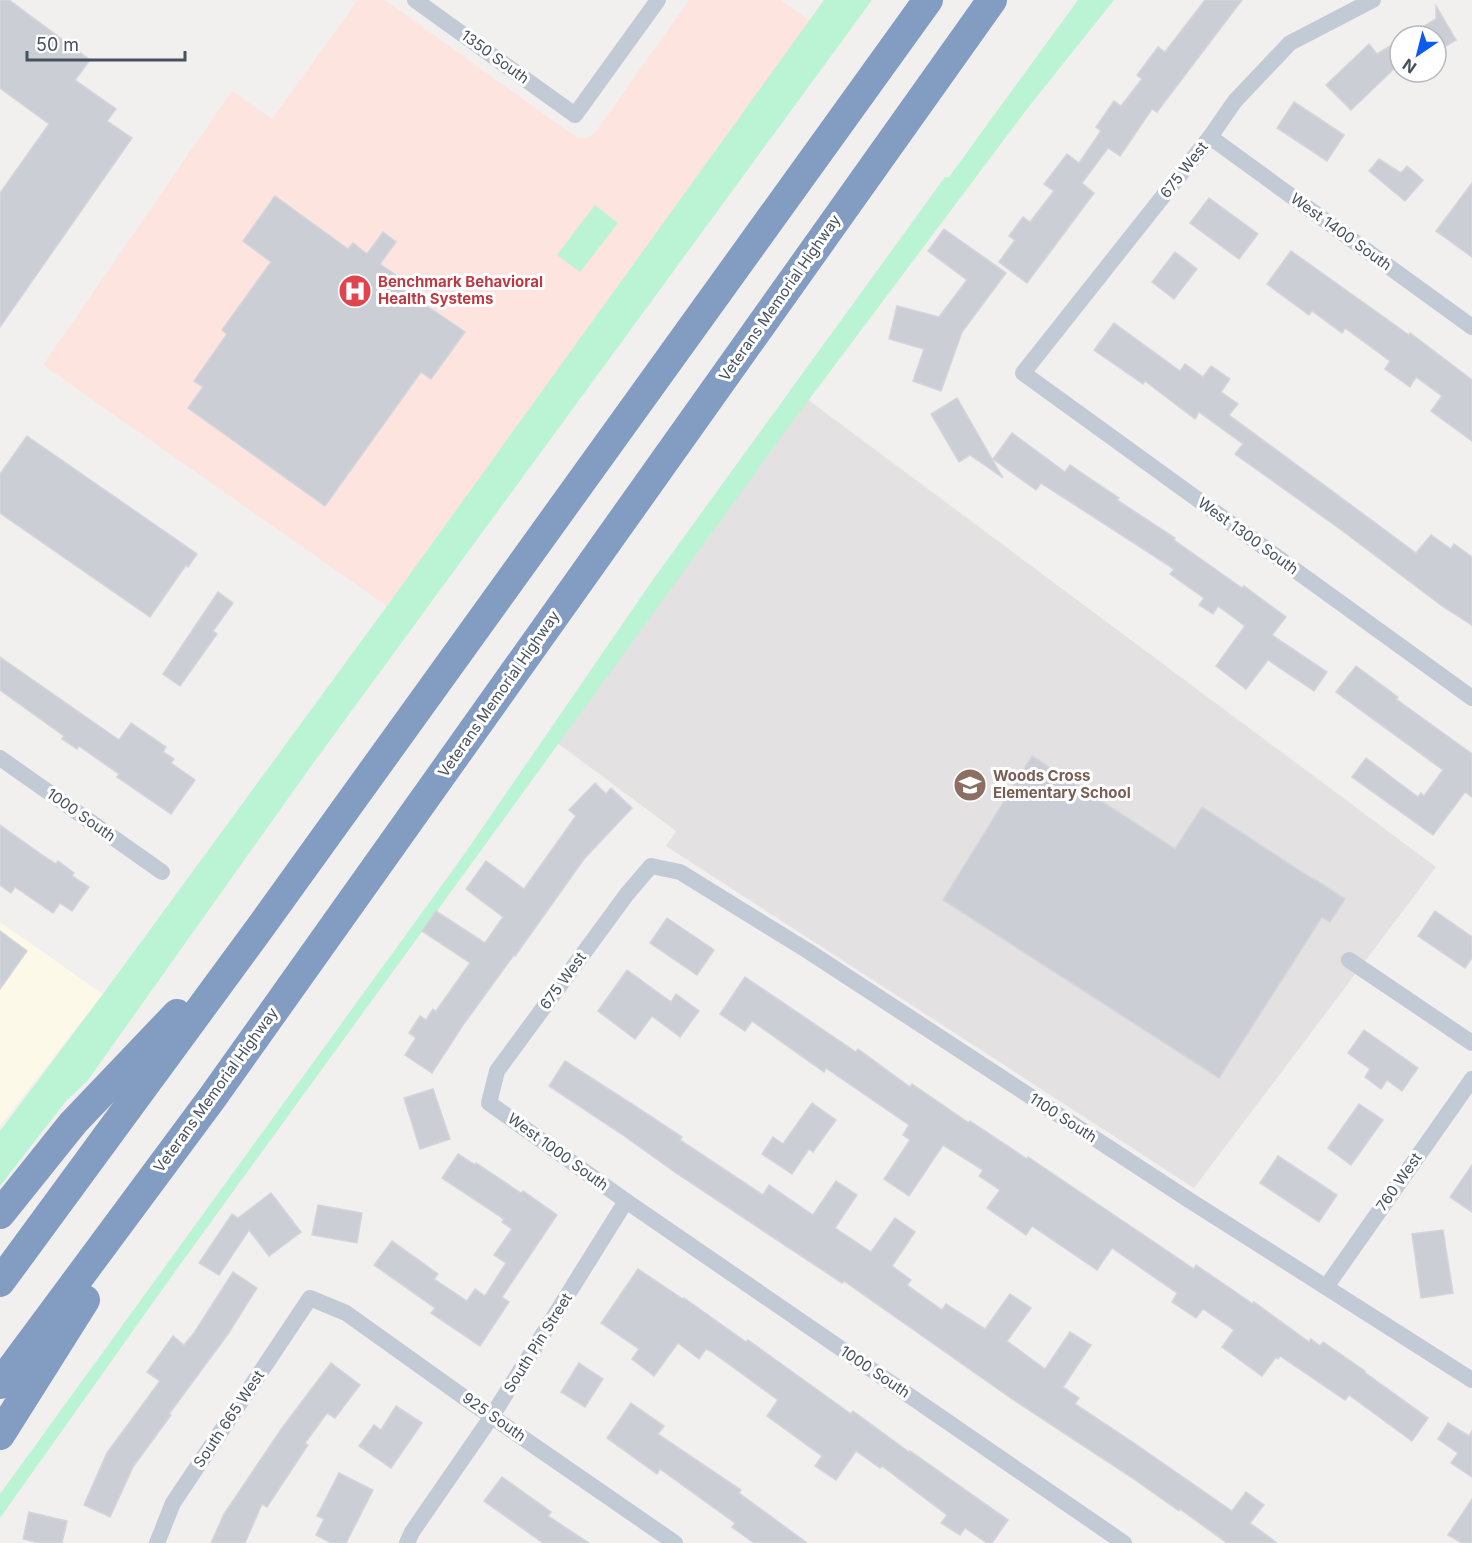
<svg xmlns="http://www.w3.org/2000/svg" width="1472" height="1543" viewBox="0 0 1472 1543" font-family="Inter,sans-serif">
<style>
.commercial{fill:#fdf9e8}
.education{fill:#e3e1e1}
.medical{fill:#fde4df}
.green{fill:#bbf3d5}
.building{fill:#cbced4;stroke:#d3d5db;stroke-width:1.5}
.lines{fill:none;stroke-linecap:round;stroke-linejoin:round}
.street{stroke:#c2cad5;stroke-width:16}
.highway{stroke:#839cc2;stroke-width:30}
.labels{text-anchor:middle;stroke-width:6;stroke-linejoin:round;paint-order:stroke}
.street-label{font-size:15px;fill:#46515f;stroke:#fff}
.health-label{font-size:15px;font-weight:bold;fill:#be3a42;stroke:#fff;text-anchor:start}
.education-label{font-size:15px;font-weight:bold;fill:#785e54;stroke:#fff;text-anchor:start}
</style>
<rect width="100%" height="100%" fill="#f2efef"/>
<path class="commercial" d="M 0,922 L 103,994 L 0,1126 Z"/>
<path class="education" d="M 799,393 L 1436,867 L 1194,1188 L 666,846 L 676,831 L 552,739 Z"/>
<path class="medical" d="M 358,0 L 385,0 L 576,137 L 582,138 L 591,136 L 595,133 L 689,0 L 780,0 L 810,21 L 387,606 L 43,365 L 232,91 L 272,119 Z"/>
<g class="green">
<path d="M 824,0 L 872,0 L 309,769 L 88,1080 L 66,1101 L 0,1186 L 0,1131 L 103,994 L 387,606 Z"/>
<path d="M 1078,0 L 1114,0 L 1027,109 L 787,429 L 174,1273 L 0,1518 L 0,1494 L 463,856 L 652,581 L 945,177 L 949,177 Z"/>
<path d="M 595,205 L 618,223 L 580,272 L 557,255 Z"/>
</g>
<g class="building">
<path d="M 0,0 L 9,0 L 90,60 L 75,80 L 116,109 L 107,121 L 132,138 L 0,327 L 0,193 L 49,124 L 0,88 Z"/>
<path d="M 1205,0 L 1242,0 L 1157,112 L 1152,109 L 1120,156 L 1108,148 L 1082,183 L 1094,193 L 1027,283 L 999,262 L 1015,240 L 1009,236 L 1023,217 L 1030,222 L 1054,191 L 1044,184 L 1067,154 L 1079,163 L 1101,131 L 1096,127 L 1114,101 L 1121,106 L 1142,79 L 1137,75 L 1158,47 L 1165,52 Z"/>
<path d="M 1436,6 L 1456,40 L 1436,52 L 1436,36 L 1408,36 L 1436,19 Z"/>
<path d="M 1400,40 L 1400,63 L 1351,110 L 1326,85 L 1369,44 L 1377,54 Z"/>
<path d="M 1294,102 L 1344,135 L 1327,161 L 1277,128 Z"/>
<path d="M 1379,159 L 1401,173 L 1407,166 L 1423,180 L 1405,201 L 1369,171 Z"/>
<path d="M 1472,183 L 1472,257 L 1436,231 Z"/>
<path d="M 275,196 L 348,249 L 353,243 L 367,254 L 383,232 L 396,242 L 380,264 L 396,275 L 392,282 L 465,332 L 431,379 L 421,372 L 325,506 L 188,408 L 203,387 L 194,381 L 227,334 L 222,330 L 271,262 L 243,241 Z"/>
<path d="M 1209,198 L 1258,234 L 1239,259 L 1190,223 Z"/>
<path d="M 944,229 L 1006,273 L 962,332 L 941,391 L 913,381 L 924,349 L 889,339 L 897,306 L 939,317 L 967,280 L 928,251 Z"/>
<path d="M 1291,251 L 1409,335 L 1410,333 L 1472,380 L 1472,441 L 1431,411 L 1442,396 L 1416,377 L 1410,387 L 1385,369 L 1390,361 L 1345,328 L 1342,333 L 1312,311 L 1309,315 L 1267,284 Z"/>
<path d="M 1175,252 L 1197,269 L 1174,299 L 1152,282 Z"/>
<path d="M 1114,323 L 1180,371 L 1185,364 L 1203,377 L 1211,366 L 1230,379 L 1221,392 L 1238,404 L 1229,415 L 1416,553 L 1431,535 L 1451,549 L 1454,544 L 1472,557 L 1472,625 L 1442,606 L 1340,529 L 1235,454 L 1243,444 L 1199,412 L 1195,419 L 1145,381 L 1143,384 L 1094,350 Z"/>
<path d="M 957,398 L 1003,478 L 970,455 L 959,462 L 931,414 Z"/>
<path d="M 1012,433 L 1065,472 L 1070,465 L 1119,498 L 1117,500 L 1175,538 L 1174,540 L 1242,588 L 1244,586 L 1286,617 L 1272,635 L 1327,672 L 1314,691 L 1268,660 L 1246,689 L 1216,666 L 1245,626 L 1218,606 L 1213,614 L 1199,605 L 1204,598 L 1170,574 L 1174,569 L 1041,483 L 1036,490 L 993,459 Z"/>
<path d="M 27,436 L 197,554 L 188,567 L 186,565 L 150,617 L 0,513 L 0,474 Z"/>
<path d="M 218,592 L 233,603 L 213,631 L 217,634 L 180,686 L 163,674 Z"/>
<path d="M 0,657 L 119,740 L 131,723 L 166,747 L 163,752 L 174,759 L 171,763 L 195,780 L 171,814 L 117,777 L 119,774 L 79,746 L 77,749 L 62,739 L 64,736 L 0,690 Z"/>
<path d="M 1356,666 L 1398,697 L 1396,699 L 1472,754 L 1472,797 L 1465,792 L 1433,835 L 1352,777 L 1366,758 L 1418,797 L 1421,793 L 1424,796 L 1443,770 L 1336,692 Z"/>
<path d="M 1032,756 L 1175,849 L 1202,807 L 1314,880 L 1314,879 L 1345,899 L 1330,922 L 1322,917 L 1219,1078 L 943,900 Z"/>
<path d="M 595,783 L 606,794 L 611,788 L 632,808 L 584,859 L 515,956 L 514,955 L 463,1025 L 432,1073 L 405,1055 L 416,1038 L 409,1033 L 420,1016 L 426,1020 L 433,1009 L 436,1011 L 470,963 L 422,931 L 436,911 L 485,943 L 503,917 L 466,889 L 486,861 L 524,889 L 576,816 L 569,810 Z"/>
<path d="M 0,825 L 45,857 L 56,864 L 58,861 L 74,873 L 72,876 L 89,887 L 72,911 L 60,903 L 53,913 L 15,887 L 11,893 L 0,885 Z"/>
<path d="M 1435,911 L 1472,937 L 1472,958 L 1465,968 L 1418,936 Z"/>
<path d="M 667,918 L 714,950 L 697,975 L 650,943 Z"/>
<path d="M 0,931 L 27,951 L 0,989 Z"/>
<path d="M 627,970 L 671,1002 L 676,994 L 699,1011 L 680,1037 L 652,1016 L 635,1039 L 598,1011 Z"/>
<path d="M 745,977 L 856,1052 L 858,1049 L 910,1087 L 912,1084 L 969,1123 L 970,1121 L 1027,1159 L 1028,1157 L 1194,1269 L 1196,1265 L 1253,1304 L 1254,1302 L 1309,1342 L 1311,1339 L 1320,1346 L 1323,1342 L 1365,1371 L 1364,1372 L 1428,1418 L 1412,1441 L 1349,1395 L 1345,1400 L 1280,1356 L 1278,1359 L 1276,1357 L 1262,1376 L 1222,1347 L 1234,1330 L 1203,1309 L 1196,1318 L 1172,1302 L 1177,1293 L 1112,1248 L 1097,1270 L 1032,1226 L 1026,1235 L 987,1208 L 1000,1190 L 979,1176 L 983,1170 L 943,1145 L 909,1196 L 884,1179 L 910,1140 L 903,1135 L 909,1125 L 826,1068 L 824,1072 L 752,1021 L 745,1031 L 720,1014 Z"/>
<path d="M 1364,1030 L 1418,1068 L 1402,1091 L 1387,1080 L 1381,1089 L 1365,1077 L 1370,1069 L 1348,1053 Z"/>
<path d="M 565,1061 L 638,1108 L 682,1137 L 680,1140 L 763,1195 L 769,1185 L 813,1215 L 836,1181 L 857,1195 L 835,1228 L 871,1252 L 895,1218 L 915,1232 L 892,1266 L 911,1280 L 907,1285 L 942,1310 L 946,1304 L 985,1329 L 1010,1294 L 1031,1308 L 1007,1341 L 1045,1369 L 1070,1332 L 1091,1345 L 1063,1387 L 1079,1398 L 1075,1404 L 1134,1443 L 1232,1511 L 1246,1492 L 1264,1505 L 1250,1523 L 1277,1543 L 1227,1543 L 1180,1509 L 1179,1511 L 1131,1477 L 1012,1399 L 844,1281 L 842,1283 L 676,1173 L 620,1133 L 549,1086 Z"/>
<path d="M 433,1089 L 450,1139 L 420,1149 L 404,1098 Z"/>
<path d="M 812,1103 L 836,1120 L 813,1152 L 809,1149 L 792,1174 L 762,1154 L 773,1137 L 783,1144 Z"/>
<path d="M 1359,1104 L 1383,1120 L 1351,1165 L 1328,1148 Z"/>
<path d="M 458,1154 L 475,1165 L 476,1163 L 521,1193 L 523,1191 L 557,1215 L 502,1297 L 509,1302 L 480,1346 L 431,1313 L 435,1308 L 374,1265 L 392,1241 L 438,1274 L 434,1279 L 467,1301 L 475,1289 L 485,1296 L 506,1263 L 494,1255 L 512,1229 L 502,1222 L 504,1219 L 442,1178 Z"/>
<path d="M 1278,1156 L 1337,1195 L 1319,1222 L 1260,1183 Z"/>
<path d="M 1472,1165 L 1472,1212 L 1450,1197 Z"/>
<path d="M 271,1193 L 301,1232 L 269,1256 L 249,1230 L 219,1275 L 199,1263 L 232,1214 L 238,1218 Z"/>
<path d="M 318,1205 L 362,1213 L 357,1243 L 312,1235 Z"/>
<path d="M 1443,1230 L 1453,1293 L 1421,1298 L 1412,1234 Z"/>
<path d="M 638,1269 L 683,1299 L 684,1298 L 746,1342 L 748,1340 L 851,1414 L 853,1411 L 909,1452 L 910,1451 L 1008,1520 L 992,1543 L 987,1543 L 965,1528 L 960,1535 L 941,1523 L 947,1515 L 882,1466 L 880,1468 L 856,1451 L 836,1480 L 815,1466 L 822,1456 L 767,1416 L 778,1400 L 712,1352 L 706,1349 L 699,1359 L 678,1343 L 654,1376 L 632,1359 L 639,1349 L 601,1323 Z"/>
<path d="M 233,1272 L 257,1288 L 228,1334 L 169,1414 L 171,1415 L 133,1467 L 110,1517 L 84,1505 L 107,1453 L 160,1381 L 147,1372 L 173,1336 L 184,1345 L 194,1333 Z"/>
<path d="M 331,1363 L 360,1385 L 335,1418 L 327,1413 L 305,1443 L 308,1445 L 267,1507 L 262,1504 L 245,1543 L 211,1543 L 224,1514 L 282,1428 Z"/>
<path d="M 579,1363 L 603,1379 L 585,1407 L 561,1392 Z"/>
<path d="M 631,1403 L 664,1426 L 658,1434 L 741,1490 L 739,1493 L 807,1543 L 754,1543 L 732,1527 L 735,1523 L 660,1469 L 657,1474 L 607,1438 Z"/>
<path d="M 396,1406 L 422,1423 L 391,1468 L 359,1446 L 374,1425 L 381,1430 Z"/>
<path d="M 1448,1423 L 1469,1436 L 1472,1431 L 1472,1477 L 1451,1463 L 1458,1453 L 1438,1439 Z"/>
<path d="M 339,1473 L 373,1490 L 346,1543 L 331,1543 L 316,1535 L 324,1519 L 317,1516 Z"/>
<path d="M 502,1477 L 551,1512 L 548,1516 L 589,1543 L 543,1543 L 484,1501 Z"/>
<path d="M 1472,1499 L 1472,1543 L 1462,1543 L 1448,1535 Z"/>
<path d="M 29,1512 L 67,1521 L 62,1543 L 39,1543 L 23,1539 Z"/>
</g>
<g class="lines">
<g class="street">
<path d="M 415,0 L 575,115 L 658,0"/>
<path d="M 1373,0 L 1290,43 L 1235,101 L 1210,137 L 1023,373 L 1472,698"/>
<path d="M 1210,137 L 1472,327"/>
<path d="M 0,758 L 162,872"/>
<path d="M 1349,960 L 1472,1043"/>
<path d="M 1326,1287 L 1472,1079"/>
<path d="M 157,1543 L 173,1503 L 310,1298 L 346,1313 L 472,1403 L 675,1543"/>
<path d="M 407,1543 L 412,1532 L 492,1416 L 626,1201"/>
<path d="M 1124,1543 L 626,1201 L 489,1103 L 497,1071 L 627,894 L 651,866 L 680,872 L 808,951 L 1189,1200 L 1472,1380"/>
</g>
<g class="highway">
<path d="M 0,1214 L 73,1123 L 177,1014"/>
<path d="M 0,1282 L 262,925 L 928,0"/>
<path d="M 0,1384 L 212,1098 L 992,0"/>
<path d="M 0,1435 L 85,1300"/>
</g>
</g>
<defs>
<g id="hospital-disc" transform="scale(1.725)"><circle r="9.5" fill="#e0444e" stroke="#fff"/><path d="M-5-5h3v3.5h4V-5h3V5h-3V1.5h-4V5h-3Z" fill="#fff"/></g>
<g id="school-disc" transform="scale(1.725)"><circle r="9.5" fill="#8d6e63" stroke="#fff"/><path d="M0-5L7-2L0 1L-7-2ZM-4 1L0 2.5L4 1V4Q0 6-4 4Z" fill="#fff"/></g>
</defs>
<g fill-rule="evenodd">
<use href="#hospital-disc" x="355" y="291"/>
<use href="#school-disc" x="970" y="785"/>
</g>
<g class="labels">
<g class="street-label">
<text transform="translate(495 57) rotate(36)" y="5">1350 South</text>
<text transform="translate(1184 170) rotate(-52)" y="5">675 West</text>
<text transform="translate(1341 232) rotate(36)" y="5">West 1400 South</text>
<text transform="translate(780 298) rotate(-55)" y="5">Veterans Memorial Highway</text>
<text transform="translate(1248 536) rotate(36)" y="5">West 1300 South</text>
<text transform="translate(499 694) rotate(-55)" y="5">Veterans Memorial Highway</text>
<text transform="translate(81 815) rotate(35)" y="5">1000 South</text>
<text transform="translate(563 981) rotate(-54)" y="5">675 West</text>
<text transform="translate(216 1090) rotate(-54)" y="5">Veterans Memorial Highway</text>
<text transform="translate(1063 1118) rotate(33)" y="5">1100 South</text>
<text transform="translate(558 1152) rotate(36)" y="5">West 1000 South</text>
<text transform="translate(1399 1182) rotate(-55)" y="5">760 West</text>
<text transform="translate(538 1343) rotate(-58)" y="5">South Pin Street</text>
<text transform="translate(875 1372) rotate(34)" y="5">1000 South</text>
<text transform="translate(494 1417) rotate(35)" y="5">925 South</text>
<text transform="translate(229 1419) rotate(-56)" y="5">South 665 West</text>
</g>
<g class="health-label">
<text x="378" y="287">Benchmark Behavioral<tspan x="378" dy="17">Health Systems</tspan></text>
</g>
<g class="education-label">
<text x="993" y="781">Woods Cross<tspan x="993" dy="17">Elementary School</tspan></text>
</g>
</g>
<g transform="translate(1418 54) rotate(215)"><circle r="28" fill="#ffffff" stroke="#b5b9bf" stroke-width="1.5"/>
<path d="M0-4.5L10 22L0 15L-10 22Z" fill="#0b5bf0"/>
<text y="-9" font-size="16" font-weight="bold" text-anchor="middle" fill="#46515f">N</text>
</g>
<path d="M27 51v9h158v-9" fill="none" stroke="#46515f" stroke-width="3"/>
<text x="36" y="51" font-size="18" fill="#46515f" stroke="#ffffff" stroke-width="4.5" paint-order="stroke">50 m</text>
</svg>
